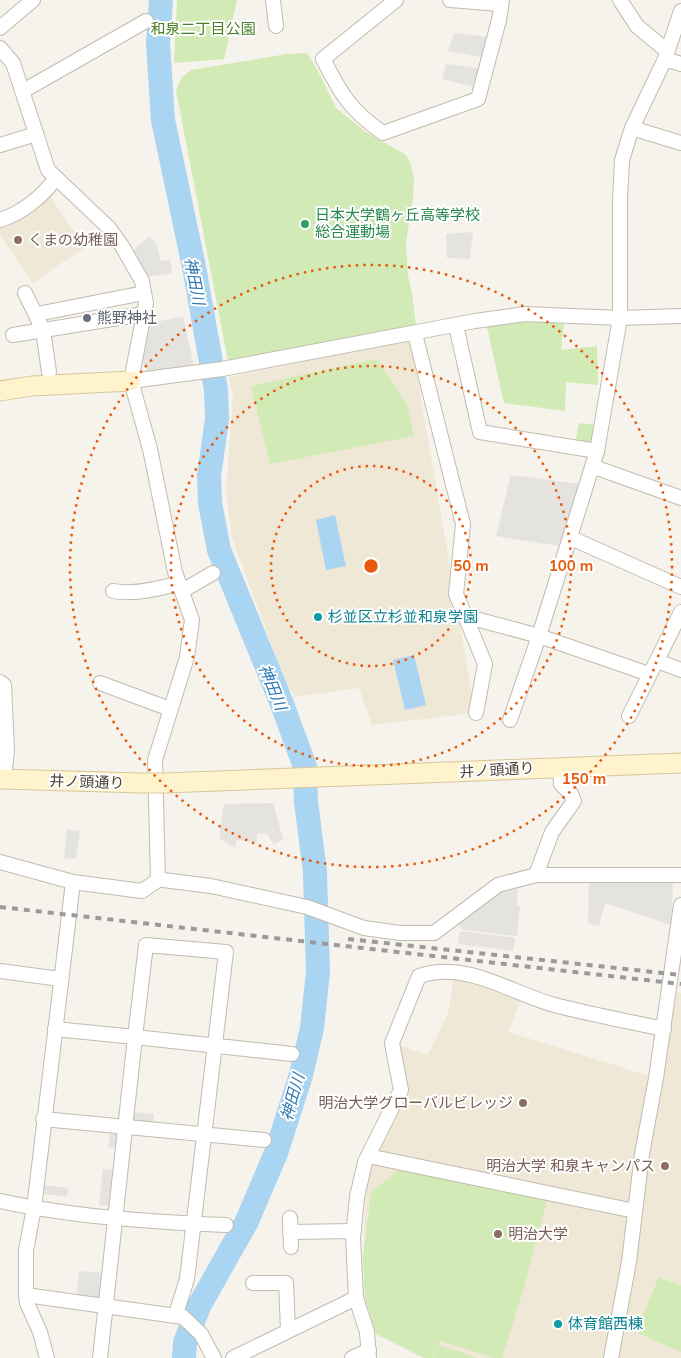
<svg xmlns="http://www.w3.org/2000/svg" width="681" height="1358" viewBox="0 0 681 1358" font-family="Mulish,'Noto Sans JP',sans-serif">
<style>
.industrial{fill:#e6e2dd}
.education{fill:#efe8d6}
.green{fill:#d2eab5}
.parking{fill:#e5e3e0}
.water{fill:#a9d4f2}
.lines{fill:none;stroke-linecap:round;stroke-linejoin:round}
.river{stroke:#a9d4f2;stroke-width:24}
.street-casing{stroke:#c2bbae;stroke-width:16}
.secondary-casing{stroke:#d6c79b;stroke-width:21}
.street{stroke:#fff;stroke-width:14}
.secondary{stroke:#fff3cd;stroke-width:19}
.rail{stroke:#9a9a9a;stroke-width:4;stroke-dasharray:6 6;stroke-linecap:butt}
.secondary-bridge-casing{stroke:#d6c79b;stroke-width:21;stroke-linecap:butt}
.secondary-bridge{stroke:#fff3cd;stroke-width:19}
.ring{fill:none;stroke:#e8590c;stroke-width:2.5;stroke-dasharray:2.5 5}
.leisure-dot{fill:#2e9e5b;stroke:#fff;stroke-width:2}
.education-dot{fill:#8d6e63;stroke:#fff;stroke-width:2}
.worship-dot{fill:#6b7280;stroke:#fff;stroke-width:2}
.culture-dot{fill:#0f9aa8;stroke:#fff;stroke-width:2}
.labels{text-anchor:middle;stroke-width:4;stroke-linejoin:round;paint-order:stroke}
.park-label{font-size:15px;fill:#4a7f2a;stroke:#fff}
.leisure-label{font-size:15px;fill:#27864d;stroke:#fff;text-anchor:start}
.education-label{font-size:15px;fill:#785e54;stroke:#fff;text-anchor:start}
.worship-label{font-size:15px;fill:#5b616d;stroke:#fff;text-anchor:start}
.culture-label{font-size:15px;fill:#0d838f;stroke:#fff;text-anchor:start}
.street-label{font-size:15px;fill:#4b4439;stroke:#fff}
.water-label{font-size:16px;font-style:italic;fill:#2e7ab2;stroke:#fff}
.centre{fill:#e8590c;stroke:#fff;stroke-width:2.5}
.ring-label{font-size:15px;text-anchor:middle;font-weight:bold;fill:#e8590c;stroke:#fff;stroke-width:4;stroke-linejoin:round;paint-order:stroke}
</style>
<rect width="100%" height="100%" fill="#f6f3ec"/>
<path class="industrial" d="M 460,931 L 515,938 L 513,951 L 458,944 Z"/>
<g class="education">
<path d="M 49,195 L 85,247 L 33,283 L 0,235 L 0,224 Z"/>
<path d="M 406,341 L 412,346 L 475,713 L 372,725 L 359,688 L 295,697 L 285,682 L 232,538 L 226,493 L 233,396 L 229,377 Z"/>
<path d="M 455,973 L 524,993 L 508,1032 L 656,1078 L 611,1358 L 425,1358 L 376,1334 L 365,1298 L 363,1258 L 366,1182 L 377,1141 L 401,1090 L 392,1043 L 428,1055 L 448,1013 Z"/>
<path d="M 677,992 L 681,993 L 681,1358 L 617,1358 L 626,1326 L 654,1123 Z"/>
</g>
<g class="green">
<path d="M 177,0 L 237,0 L 224,59 L 174,63 Z"/>
<path d="M 307,53 L 318,71 L 336,108 L 366,132 L 406,155 L 410,162 L 414,177 L 413,198 L 406,242 L 408,276 L 412,293 L 416,326 L 228,361 L 176,90 L 182,77 L 191,70 L 287,54 Z"/>
<path d="M 521,320 L 564,324 L 561,350 L 597,346 L 598,385 L 566,382 L 565,411 L 504,403 L 487,327 Z"/>
<path d="M 377,359 L 407,405 L 414,436 L 270,464 L 251,386 Z"/>
<path d="M 579,423 L 598,425 L 594,446 L 575,444 Z"/>
<path d="M 399,1170 L 547,1200 L 525,1284 L 502,1358 L 494,1358 L 440,1341 L 433,1358 L 424,1358 L 376,1334 L 365,1298 L 363,1258 L 371,1192 Z"/>
<path d="M 659,1277 L 681,1286 L 681,1352 L 636,1332 Z"/>
<path d="M 439,1345 L 477,1358 L 434,1358 Z"/>
</g>
<g class="parking">
<path d="M 454,33 L 489,37 L 482,57 L 448,51 Z"/>
<path d="M 446,64 L 477,68 L 480,73 L 476,87 L 442,79 Z"/>
<path d="M 473,232 L 470,259 L 447,258 L 446,234 Z"/>
<path d="M 150,236 L 157,245 L 161,261 L 170,260 L 172,273 L 146,277 L 131,252 Z"/>
<path d="M 183,316 L 194,366 L 148,372 L 140,355 L 147,324 Z"/>
<path d="M 511,475 L 579,484 L 559,546 L 496,536 Z"/>
<path d="M 273,803 L 283,839 L 274,845 L 267,834 L 257,834 L 257,842 L 237,840 L 235,848 L 219,838 L 224,804 Z"/>
<path d="M 67,829 L 80,831 L 76,859 L 64,858 Z"/>
<path d="M 589,882 L 673,882 L 671,925 L 605,903 L 599,926 L 588,923 Z"/>
<path d="M 518,889 L 517,906 L 520,906 L 517,936 L 463,930 L 458,924 L 497,891 Z"/>
<path d="M 133,1112 L 154,1114 L 153,1124 L 132,1122 Z"/>
<path d="M 110,1134 L 118,1134 L 116,1148 L 108,1147 Z"/>
<path d="M 103,1169 L 113,1170 L 111,1206 L 99,1205 Z"/>
<path d="M 44,1185 L 68,1188 L 67,1197 L 43,1194 Z"/>
<path d="M 79,1271 L 103,1273 L 101,1300 L 76,1298 Z"/>
</g>
<g class="water">
<path d="M 335,515 L 346,566 L 326,570 L 316,520 Z"/>
<path d="M 414,655 L 426,705 L 405,710 L 393,660 Z"/>
</g>
<g class="lines">
<path class="river" d="M 161,0 L 158,43 L 163,120 L 194,267 L 216,390 L 217,419 L 209,476 L 210,503 L 219,550 L 282,704 L 305,767 L 306,802 L 315,872 L 318,972 L 312,1028 L 301,1075 L 276,1153 L 247,1221 L 199,1306 L 185,1343 L 184,1358"/>
<g class="street-casing">
<g id="street">
<path d="M 273,0 L 276,26"/>
<path d="M 396,0 L 323,59 C 341,94 350,110 383,133 L 478,99 L 499,20 L 502,0"/>
<path d="M 450,0 L 500,4"/>
<path d="M 620,0 L 637,26 L 667,51"/>
<path d="M 0,28 L 33,0"/>
<path d="M 0,48 L 13,63 L 48,170 L 109,228 L 122,246 L 142,281 L 146,303 L 131,381 L 150,449 L 175,572 L 192,620 L 187,657 L 155,760 L 158,880"/>
<path d="M 665,59 L 681,64"/>
<path d="M 23,91 L 146,21"/>
<path d="M 632,128 L 681,143"/>
<path d="M 0,145 L 36,134"/>
<path d="M 0,220 C 22,213 42,197 55,179"/>
<path d="M 25,293 L 43,330 L 49,372"/>
<path d="M 37,314 L 144,293"/>
<path d="M 456,326 L 480,432 L 597,451"/>
<path d="M 415,334 L 463,524 L 456,594 L 485,664 L 476,713"/>
<path d="M 13,335 L 143,314"/>
<path d="M 131,381 L 222,369 L 475,321 L 525,314 L 620,318 L 681,316"/>
<path d="M 594,467 L 681,498"/>
<path d="M 571,538 L 681,587"/>
<path d="M 113,591 C 134,595 159,589 179,583"/>
<path d="M 182,591 L 213,573"/>
<path d="M 465,616 L 539,636 L 649,674"/>
<path d="M 657,661 L 681,670"/>
<path d="M 0,682 L 4,685 L 7,750 L 4,779"/>
<path d="M 100,683 L 170,709"/>
<path d="M 629,716 L 681,612"/>
<path d="M 510,720 L 539,636 L 597,451 L 620,318 L 620,200 L 622,160 L 632,128 L 665,59 L 681,11"/>
<path d="M 0,862 L 73,882 L 142,891 L 158,880 L 163,880 L 211,886 L 307,907 L 364,928 L 400,933 L 434,933 L 498,885 L 536,875 L 681,875"/>
<path d="M 536,875 L 552,832 L 574,801 L 571,794 L 561,784 L 560,767"/>
<path d="M 0,971 L 60,979"/>
<path d="M 55,1029 L 135,1037 L 146,945 L 226,952 L 187,1279 L 176,1314"/>
<path d="M 43,1119 L 264,1140"/>
<path d="M 368,1156 L 635,1211"/>
<path d="M 0,1201 C 74,1217 151,1222 226,1225"/>
<path d="M 290,1218 L 291,1247"/>
<path d="M 290,1232 L 354,1231"/>
<path d="M 253,1283 L 286,1283 L 288,1330"/>
<path d="M 26,1295 L 183,1317 L 201,1334 L 214,1358"/>
<path d="M 47,1358 L 40,1332 L 27,1303 L 26,1295 L 26,1250 L 34,1208 L 73,882"/>
<path d="M 100,1358 L 135,1037 L 292,1054"/>
<path d="M 233,1358 L 356,1298"/>
<path d="M 352,1358 L 369,1350"/>
<path d="M 369,1358 L 367,1332 L 356,1298 L 353,1237 L 357,1197 L 365,1162 L 401,1090 L 392,1043 L 419,976 C 464,960 510,992 551,1004 C 588,1014 626,1021 664,1029"/>
<path d="M 611,1358 L 629,1262 L 642,1154 L 656,1078 L 681,905"/>
</g>
</g>
<g class="secondary-casing">
<g id="secondary">
<path d="M 0,391 L 32,386 L 131,381"/>
<path d="M 0,779 L 142,783"/>
<path d="M 165,783 L 681,763"/>
</g>
</g>
<use href="#street" class="street"/>
<use href="#secondary" class="secondary"/>
<g class="rail">
<path d="M 0,907 L 681,984"/>
<path d="M 348,939 L 681,975"/>
</g>
<g class="secondary-bridge-casing">
<path id="secondary-bridge" d="M 142,783 L 165,783"/>
</g>
<use href="#secondary-bridge" class="secondary-bridge"/>
</g>
<g class="ring">
<circle cx="371" cy="566" r="100"/>
<circle cx="371" cy="566" r="200"/>
<circle cx="371" cy="566" r="301"/>
</g>
<circle class="leisure-dot" cx="305" cy="224" r="5"/>
<g class="education-dot">
<circle cx="18" cy="240" r="5"/>
<circle cx="523" cy="1103" r="5"/>
<circle cx="665" cy="1166" r="5"/>
<circle cx="498" cy="1234" r="5"/>
</g>
<circle class="worship-dot" cx="87" cy="318" r="5"/>
<g class="culture-dot">
<circle cx="318" cy="617" r="5"/>
<circle cx="558" cy="1324" r="5"/>
</g>
<g class="labels">
<g class="park-label">
<text x="203" y="34">和泉二丁目公園</text>
</g>
<g class="leisure-label">
<text x="315" y="220">日本大学鶴ヶ丘高等学校<tspan x="315" dy="17">総合運動場</tspan></text>
</g>
<g class="education-label">
<text x="28" y="245">くまの幼稚園</text>
<text x="513" y="1108" text-anchor="end">明治大学グローバルビレッジ</text>
<text x="655" y="1171" text-anchor="end">明治大学 和泉キャンパス</text>
<text x="508" y="1239">明治大学</text>
</g>
<g class="worship-label">
<text x="97" y="323">熊野神社</text>
</g>
<g class="culture-label">
<text x="328" y="622">杉並区立杉並和泉学園</text>
<text x="568" y="1329">体育館西棟</text>
</g>
<g class="street-label">
<text transform="translate(497 770) rotate(-3)" y="5">井ノ頭通り</text>
<text transform="translate(87 782) rotate(2)" y="5">井ノ頭通り</text>
</g>
<g class="water-label">
<text transform="translate(195 281) rotate(79)" y="6">神田川</text>
<text transform="translate(273 687) rotate(68)" y="6">神田川</text>
<text transform="translate(292 1097) rotate(-74)" y="6">神田川</text>
</g>
</g>
<circle cx="371" cy="566" r="8" class="centre"/>
<g class="ring-label">
<text x="471" y="571">50 m</text>
<text x="571" y="571">100 m</text>
<text x="584" y="784">150 m</text>
</g>
</svg>
